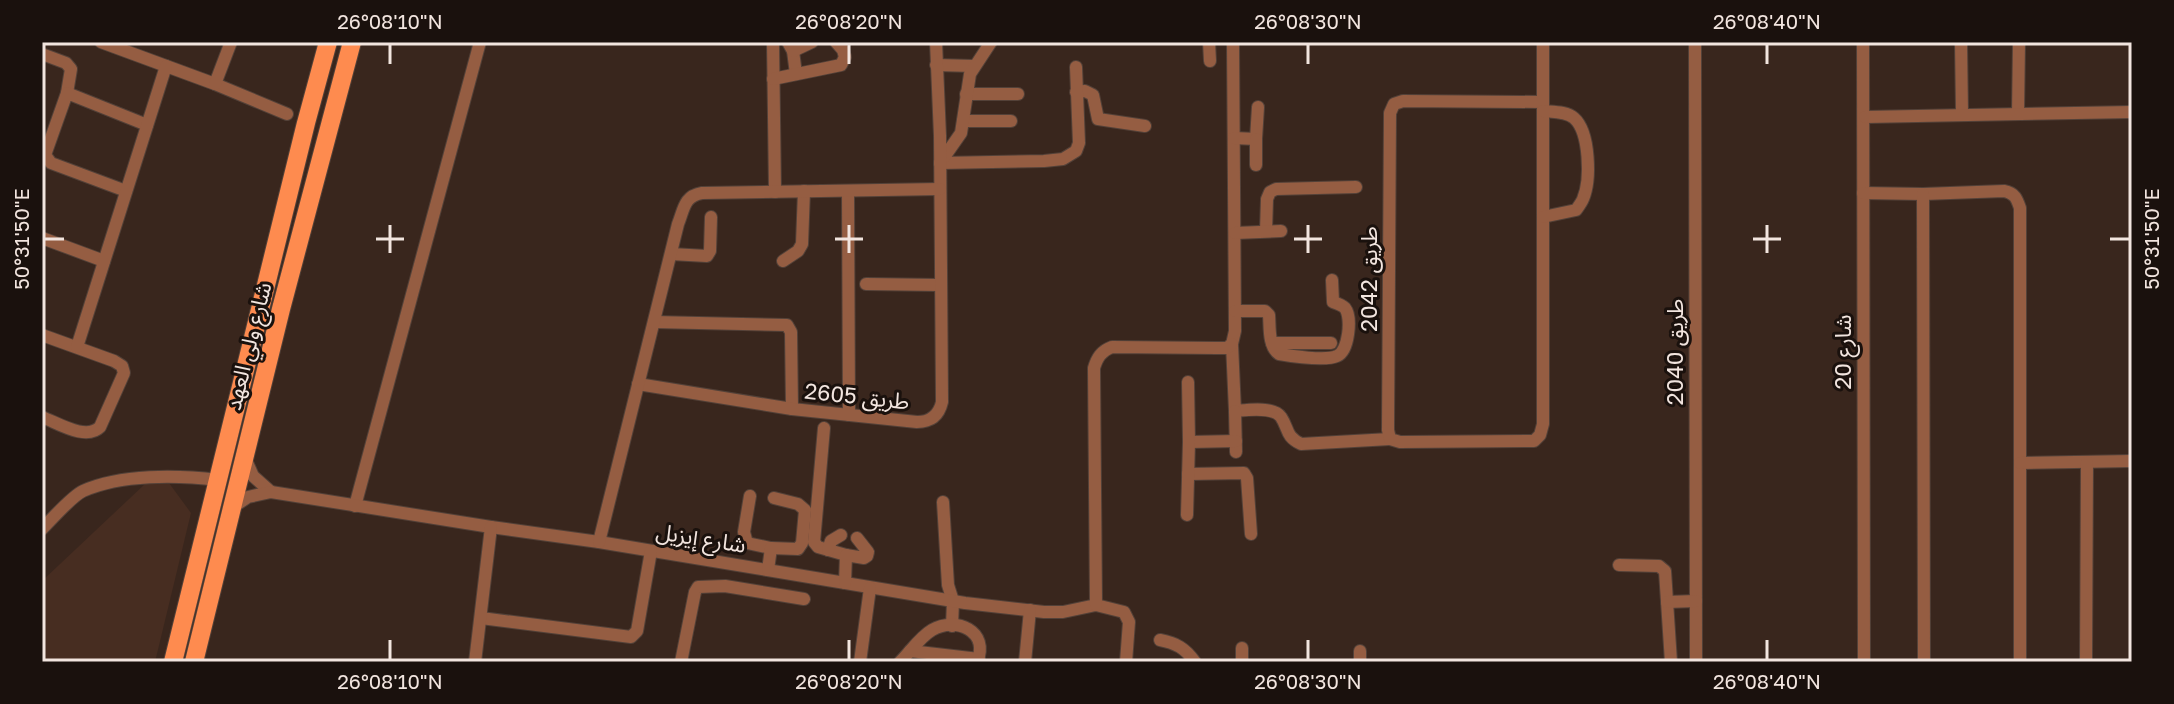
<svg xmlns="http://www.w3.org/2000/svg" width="2174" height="704" viewBox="0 0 2174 704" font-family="'Golos Text','Noto Sans Arabic',sans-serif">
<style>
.built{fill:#472d21}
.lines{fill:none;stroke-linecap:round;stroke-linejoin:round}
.minor-casing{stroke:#534138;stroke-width:14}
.primary-casing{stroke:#534138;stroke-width:20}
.minor{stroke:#955d42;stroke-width:12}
.primary{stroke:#fe8b4f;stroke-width:18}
.ticks{fill:none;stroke:#f2e5df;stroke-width:3}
.labels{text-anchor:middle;stroke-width:6;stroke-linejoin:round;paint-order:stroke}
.street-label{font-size:22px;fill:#f2e5df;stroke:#1a110d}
.neatline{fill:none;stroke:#f2e5df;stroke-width:3}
.ticks-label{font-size:20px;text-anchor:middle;fill:#f2e5df}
</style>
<rect width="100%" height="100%" fill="#39261d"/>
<path class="built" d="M 169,483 L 191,513 L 155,662 L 42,662 L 42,581 L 145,484 Z"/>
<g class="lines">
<g class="minor-casing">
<g id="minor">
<path d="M 101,42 L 215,84 L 287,114"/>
<path d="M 773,42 L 775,192"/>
<path d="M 788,42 L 793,51 L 796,74"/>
<path d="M 1209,42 L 1210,61"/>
<path d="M 1233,42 L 1235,331 L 1232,344 L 1235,411 C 1247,410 1273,406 1281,417 C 1289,429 1285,436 1301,444 L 1390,439"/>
<path d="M 1695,42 L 1696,662"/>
<path d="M 1863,42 L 1864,662"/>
<path d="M 1961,42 L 1962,114"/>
<path d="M 793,51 L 812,42"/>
<path d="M 42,54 L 66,63 L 71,69 L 67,93"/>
<path d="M 936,65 L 974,66"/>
<path d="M 773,79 L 841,65 L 845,57 L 843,50 L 836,42"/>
<path d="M 215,84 L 231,42"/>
<path d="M 1076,92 L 1085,91 L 1093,95 L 1098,119 L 1145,126"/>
<path d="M 966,94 L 1018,94"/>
<path d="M 1543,102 L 1403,101 L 1394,104 L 1390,113 L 1388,430 L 1390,439 L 1400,442 L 1534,441 L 1540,435 L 1543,424 L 1543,42"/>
<path d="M 1543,111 C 1553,112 1566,111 1574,118 C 1590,132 1591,180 1583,199 C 1583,200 1577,209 1576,210 L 1543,217"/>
<path d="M 2018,114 L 2019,42"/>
<path d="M 1865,117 L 2132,112"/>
<path d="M 963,121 L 1011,121"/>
<path d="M 1234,138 L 1256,139 L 1258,107"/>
<path d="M 940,163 L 1044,161 L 1063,159 L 1076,151 L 1079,143 L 1076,67"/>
<path d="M 940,163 L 961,133 L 970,74 L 991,42"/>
<path d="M 1256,165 L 1256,139"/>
<path d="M 126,191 L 51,163 L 45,155 L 67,93 L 147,125"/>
<path d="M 848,191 L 849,415"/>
<path d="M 1863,193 L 1923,194 L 2004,191 C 2015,193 2017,199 2020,208 L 2020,662"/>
<path d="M 1923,194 L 1924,662"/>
<path d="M 1266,231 L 1267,199 L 1270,192 L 1276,189 L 1356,187"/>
<path d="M 1235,233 L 1281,231"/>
<path d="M 42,238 L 104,261"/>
<path d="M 671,254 L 707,256 L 710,251 L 711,217"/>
<path d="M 783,261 L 798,251 L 802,244 L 804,191"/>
<path d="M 866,284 L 941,285"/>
<path d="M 1235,311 L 1265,311 L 1269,315 C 1270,327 1268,346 1279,354 C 1291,356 1326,361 1337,356 C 1349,351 1352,317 1345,308 C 1343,306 1336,303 1333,302 L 1332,280"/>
<path d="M 654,322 L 787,325 L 791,332 L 792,409"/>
<path d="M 42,335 L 114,361 L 122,366 L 124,373 L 100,427 C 86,441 58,423 42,417"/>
<path d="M 1272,343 L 1331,343"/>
<path d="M 77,347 L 166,66"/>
<path d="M 638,384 L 792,409 L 917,422 C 931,422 939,415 942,402 L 940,136 L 936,42"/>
<path d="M 1235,411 L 1236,452"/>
<path d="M 824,428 L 814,542 L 818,547 L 846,555"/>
<path d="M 1189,442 L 1236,441"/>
<path d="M 245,458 L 253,476 L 271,492"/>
<path d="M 2020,463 L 2132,461"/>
<path d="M 1188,474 L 1244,473 L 1247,478 L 1251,534"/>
<path d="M 750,496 L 744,532 L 747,543 L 771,548"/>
<path d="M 943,502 L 948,585 L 953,601 L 952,626"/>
<path d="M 355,506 L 480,42"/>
<path d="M 233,507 L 248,497 L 271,492 L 491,527 L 599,542 L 965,603 L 1044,612 L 1063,612 L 1096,605 L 1124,612 L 1129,622 L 1126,662"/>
<path d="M 1187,515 L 1189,442 L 1188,382"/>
<path d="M 42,529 C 52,519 72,496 83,491 C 121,474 177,475 218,480"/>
<path d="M 599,542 L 678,224 C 684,209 684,196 702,193 L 940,189"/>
<path d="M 828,550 L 831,541 L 841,535"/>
<path d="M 1619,565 L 1659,566 L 1665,571 L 1671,662"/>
<path d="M 768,570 L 771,548 L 798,549 L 802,543 L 805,510 L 798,504 L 774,498"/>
<path d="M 845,583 L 846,555 L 864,558 L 867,556 L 868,552 L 857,538"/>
<path d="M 1667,602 L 1696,601"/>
<path d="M 1096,605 L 1094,368 C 1097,358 1101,351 1112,347 L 1217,348 L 1227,348 L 1232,344"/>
<path d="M 481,618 L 631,637 L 637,631 L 651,551"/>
<path d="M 1160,640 C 1176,643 1185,648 1195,662"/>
<path d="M 1242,648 L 1242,662"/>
<path d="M 910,651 L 979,659"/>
<path d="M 475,662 L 491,527"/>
<path d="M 681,662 L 695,592 L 698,587 L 725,586 L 804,599"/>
<path d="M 860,662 L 870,588"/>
<path d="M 900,662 C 910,652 920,637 932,630 C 956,616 990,631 977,662"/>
<path d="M 1025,662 L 1030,610"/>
<path d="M 1360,662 L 1360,651"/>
<path d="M 2086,662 L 2087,462"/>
</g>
</g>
<g class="primary-casing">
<g id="primary">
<path d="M 173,662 L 306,123 L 328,42"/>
<path d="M 194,662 L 281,309 L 352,42"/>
</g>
</g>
<use href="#minor" class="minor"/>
<use href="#primary" class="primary"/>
</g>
<path class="ticks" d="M 390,44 L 390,64M 849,44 L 849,64M 1308,44 L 1308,64M 1767,44 L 1767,64M 390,225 L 390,253M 849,225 L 849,253M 1308,225 L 1308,253M 1767,225 L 1767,253M 44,239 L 64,239M 376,239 L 404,239M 835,239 L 863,239M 1294,239 L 1322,239M 1753,239 L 1781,239M 2110,239 L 2130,239M 390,640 L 390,660M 849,640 L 849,660M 1308,640 L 1308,660M 1767,640 L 1767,660"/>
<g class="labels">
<g class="street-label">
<text transform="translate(1369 279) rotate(-90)" y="8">طريق 2042</text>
<text transform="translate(248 346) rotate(-76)" y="8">شارع ولي العهد</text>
<text transform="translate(1675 352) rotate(-90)" y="8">طريق 2040</text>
<text transform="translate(1843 352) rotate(-90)" y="8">شارع 20</text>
<text transform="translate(857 396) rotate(6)" y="8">طريق 2605</text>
<text transform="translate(701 538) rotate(9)" y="8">شارع إيزيل</text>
</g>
</g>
<rect width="2174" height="704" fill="none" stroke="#1a110d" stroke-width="88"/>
<rect x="44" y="44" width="2086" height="616" class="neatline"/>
<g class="ticks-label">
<text x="390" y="29">26°08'10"N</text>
<text x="849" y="29">26°08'20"N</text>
<text x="1308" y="29">26°08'30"N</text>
<text x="1767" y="29">26°08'40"N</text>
<text transform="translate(2152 239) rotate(-90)" y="7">50°31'50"E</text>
<text transform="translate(22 239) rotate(-90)" y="7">50°31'50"E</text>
<text x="390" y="689">26°08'10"N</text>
<text x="849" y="689">26°08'20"N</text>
<text x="1308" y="689">26°08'30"N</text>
<text x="1767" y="689">26°08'40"N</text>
</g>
</svg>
